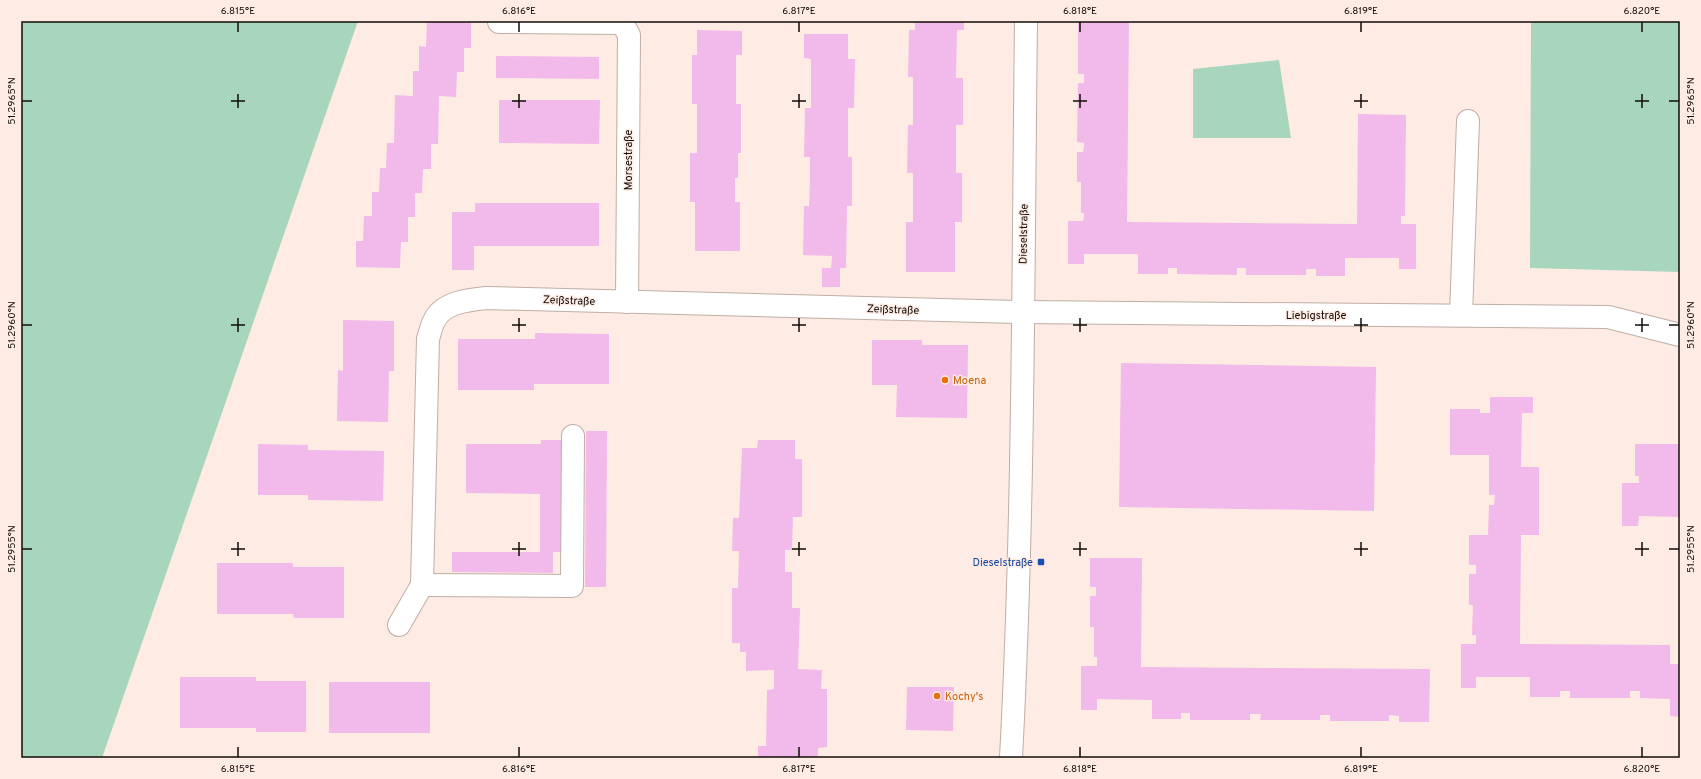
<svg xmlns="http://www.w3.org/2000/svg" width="1701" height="779" viewBox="0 0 1701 779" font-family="Overpass,sans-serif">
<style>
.green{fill:#a7d6bc}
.building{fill:#f2baea}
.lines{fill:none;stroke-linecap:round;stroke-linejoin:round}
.minor-casing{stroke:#bfaea5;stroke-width:24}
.minor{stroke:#fff;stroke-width:22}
.ticks{fill:none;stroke:#120c09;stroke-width:1.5}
.food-dot{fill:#e8710a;stroke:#feebe3;stroke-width:1.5}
.transit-dot{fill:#1a4fb4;stroke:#feebe3;stroke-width:1.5}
.labels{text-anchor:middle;stroke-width:3;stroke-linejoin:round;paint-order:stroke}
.street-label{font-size:11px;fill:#120c09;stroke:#feebe3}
.food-label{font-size:11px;fill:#c56008;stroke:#feebe3;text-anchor:start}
.transit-label{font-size:11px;fill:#164399;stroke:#feebe3;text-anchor:end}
.neatline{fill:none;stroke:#120c09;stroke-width:1.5}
.ticks-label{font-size:10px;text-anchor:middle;fill:#120c09}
</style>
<rect width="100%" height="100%" fill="#feebe3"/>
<g class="green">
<path d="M 21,21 L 358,21 L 102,758 L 21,758 Z"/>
<path d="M 1531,21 L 1680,21 L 1680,272 L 1530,268 Z"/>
<path d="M 1279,60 L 1291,138 L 1193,138 L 1193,69 Z"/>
</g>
<g class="building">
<path d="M 427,21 L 471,21 L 471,48 L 464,48 L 464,72 L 457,72 L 456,97 L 439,96 L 438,144 L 431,144 L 431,169 L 423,169 L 422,193 L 415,193 L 415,217 L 408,217 L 408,242 L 401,242 L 400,268 L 356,267 L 356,241 L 363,241 L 364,216 L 372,216 L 372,192 L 379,192 L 380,168 L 386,168 L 387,143 L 394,143 L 395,95 L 413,96 L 413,71 L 419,71 L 419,46 L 426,47 Z"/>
<path d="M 915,21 L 964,21 L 964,30 L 957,30 L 956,78 L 963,78 L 963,125 L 956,125 L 956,173 L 962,173 L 962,222 L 955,222 L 955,272 L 906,272 L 906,222 L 913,222 L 913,173 L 907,173 L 908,125 L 913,125 L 913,77 L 908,77 L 909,30 L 915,30 Z"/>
<path d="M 1078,21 L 1129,21 L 1127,222 L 1357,224 L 1358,114 L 1406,115 L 1405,216 L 1401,216 L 1401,224 L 1416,224 L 1416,269 L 1399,269 L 1399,258 L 1345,258 L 1345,276 L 1316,276 L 1316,269 L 1306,269 L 1306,275 L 1246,275 L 1246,268 L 1237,268 L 1237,275 L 1177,274 L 1177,268 L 1168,268 L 1168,274 L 1138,274 L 1138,254 L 1084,254 L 1084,264 L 1068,264 L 1068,221 L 1083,221 L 1084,217 L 1084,213 L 1081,213 L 1081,182 L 1077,182 L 1077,152 L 1083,152 L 1084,147 L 1084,143 L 1077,142 L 1078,83 L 1084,83 L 1084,74 L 1078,74 Z"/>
<path d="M 697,30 L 742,31 L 742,55 L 736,55 L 736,104 L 741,104 L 741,153 L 738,153 L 738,178 L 735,178 L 735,202 L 740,202 L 740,251 L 695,251 L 695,202 L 690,202 L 690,153 L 697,153 L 697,104 L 692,104 L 692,55 L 697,55 Z"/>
<path d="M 804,34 L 848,34 L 848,59 L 855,59 L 854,108 L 848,108 L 848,157 L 852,157 L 852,206 L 847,206 L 846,268 L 840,268 L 840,287 L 822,287 L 822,268 L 831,268 L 832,256 L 803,255 L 804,206 L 809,206 L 810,181 L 810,157 L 804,157 L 805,108 L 811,108 L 811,59 L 804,58 Z"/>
<path d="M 496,56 L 599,57 L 599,79 L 496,78 Z"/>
<path d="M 499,100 L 600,100 L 599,144 L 499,143 Z"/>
<path d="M 475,203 L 599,203 L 599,246 L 474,246 L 474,270 L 452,270 L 452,212 L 475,212 Z"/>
<path d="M 343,320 L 394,321 L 394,371 L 389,371 L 388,422 L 337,421 L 338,370 L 343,371 Z"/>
<path d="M 535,333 L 609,334 L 609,384 L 534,384 L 534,390 L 458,390 L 458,339 L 535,339 Z"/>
<path d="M 872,340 L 922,340 L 922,345 L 968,345 L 967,418 L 896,417 L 897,385 L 872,385 Z"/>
<path d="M 1121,363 L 1376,367 L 1374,511 L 1119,507 Z"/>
<path d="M 1490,397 L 1533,397 L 1533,413 L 1522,413 L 1521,467 L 1539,467 L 1539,535 L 1521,535 L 1520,644 L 1670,645 L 1670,664 L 1680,664 L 1680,717 L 1670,716 L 1670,699 L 1640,698 L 1640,691 L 1630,691 L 1630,698 L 1570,698 L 1570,691 L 1560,691 L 1560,697 L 1530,697 L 1530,677 L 1476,677 L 1476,688 L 1461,688 L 1461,644 L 1476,644 L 1476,635 L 1472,635 L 1473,605 L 1469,605 L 1469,574 L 1476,574 L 1476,565 L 1469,565 L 1469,535 L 1488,535 L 1489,505 L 1494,505 L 1495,495 L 1489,495 L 1489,455 L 1450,455 L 1450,409 L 1480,409 L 1480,413 L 1490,413 Z"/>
<path d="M 586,431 L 607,431 L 606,587 L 585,587 Z"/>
<path d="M 541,440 L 561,440 L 561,552 L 553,552 L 553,573 L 452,572 L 452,552 L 540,552 L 540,494 L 466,493 L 466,444 L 541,444 Z"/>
<path d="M 758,440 L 795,440 L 795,459 L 802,459 L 802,517 L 793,517 L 792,550 L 785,550 L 785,572 L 792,572 L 792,608 L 800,608 L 798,669 L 822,670 L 821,689 L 827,689 L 827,747 L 818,748 L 818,758 L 758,758 L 758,746 L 766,746 L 767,690 L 774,689 L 774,670 L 746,671 L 746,652 L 740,652 L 740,643 L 732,643 L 732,588 L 738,588 L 739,551 L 732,551 L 733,518 L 739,518 L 742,448 L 757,448 Z"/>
<path d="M 258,444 L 308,445 L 308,450 L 384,451 L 383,501 L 308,500 L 308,495 L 258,495 Z"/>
<path d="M 1635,444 L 1680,444 L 1680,517 L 1639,516 L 1638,526 L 1622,526 L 1622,483 L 1639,483 L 1639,476 L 1635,476 Z"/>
<path d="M 1090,558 L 1142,558 L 1141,667 L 1430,669 L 1429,722 L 1399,722 L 1399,716 L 1389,715 L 1389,721 L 1330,721 L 1330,715 L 1320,715 L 1320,720 L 1260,720 L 1261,714 L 1250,714 L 1250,720 L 1190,720 L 1190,713 L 1181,713 L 1181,719 L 1152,719 L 1152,700 L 1097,699 L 1097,710 L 1081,710 L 1081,666 L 1097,666 L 1097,657 L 1094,657 L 1094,627 L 1090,627 L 1090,596 L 1096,596 L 1096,587 L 1090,587 Z"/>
<path d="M 217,563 L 293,563 L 293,567 L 344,567 L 344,618 L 294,618 L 293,614 L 217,614 Z"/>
<path d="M 180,677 L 256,677 L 256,681 L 306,681 L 306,732 L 256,732 L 256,728 L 180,728 Z"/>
<rect x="329" y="682" width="101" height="51"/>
<path d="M 907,687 L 954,687 L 953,731 L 906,730 Z"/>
</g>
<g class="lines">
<g class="minor-casing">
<g id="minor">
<path d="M 621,21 L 629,35 L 627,302"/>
<path d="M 499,22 L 622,23"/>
<path d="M 1461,315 L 1468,121"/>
<path d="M 422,585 L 572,586 L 573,436"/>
<path d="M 399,625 L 422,585 L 428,339 C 430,333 431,327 434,321 C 443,302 468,300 486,298 L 1022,312 L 1608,317 L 1680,335"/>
<path d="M 1011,758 C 1024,513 1023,267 1026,21"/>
</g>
</g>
<use href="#minor" class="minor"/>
</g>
<path class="ticks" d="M 238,22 L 238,32M 519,22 L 519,32M 799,22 L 799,32M 1080,22 L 1080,32M 1361,22 L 1361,32M 1642,22 L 1642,32M 238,94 L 238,108M 519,94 L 519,108M 799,94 L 799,108M 1080,94 L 1080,108M 1361,94 L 1361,108M 1642,94 L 1642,108M 22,101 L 32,101M 231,101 L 245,101M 512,101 L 526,101M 792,101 L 806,101M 1073,101 L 1087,101M 1354,101 L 1368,101M 1635,101 L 1649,101M 1669,101 L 1679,101M 238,318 L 238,332M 519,318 L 519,332M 799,318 L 799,332M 1080,318 L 1080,332M 1361,318 L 1361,332M 1642,318 L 1642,332M 22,325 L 32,325M 231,325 L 245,325M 512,325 L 526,325M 792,325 L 806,325M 1073,325 L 1087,325M 1354,325 L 1368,325M 1635,325 L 1649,325M 1669,325 L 1679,325M 238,542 L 238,556M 519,542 L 519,556M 799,542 L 799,556M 1080,542 L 1080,556M 1361,542 L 1361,556M 1642,542 L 1642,556M 22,549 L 32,549M 231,549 L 245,549M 512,549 L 526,549M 792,549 L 806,549M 1073,549 L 1087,549M 1354,549 L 1368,549M 1635,549 L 1649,549M 1669,549 L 1679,549M 238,747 L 238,757M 519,747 L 519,757M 799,747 L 799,757M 1080,747 L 1080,757M 1361,747 L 1361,757M 1642,747 L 1642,757"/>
<g class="food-dot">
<circle cx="945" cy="380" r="4"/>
<circle cx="937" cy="696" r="4"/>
</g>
<rect class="transit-dot" x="1037" y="558" width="8" height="8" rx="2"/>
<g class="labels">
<g class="street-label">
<text transform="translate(628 160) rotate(-90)" y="4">Morsestraße</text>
<text transform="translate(1023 234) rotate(-89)" y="4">Dieselstraße</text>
<text transform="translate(569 300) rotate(2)" y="4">Zeißstraße</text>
<text transform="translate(893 309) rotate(2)" y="4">Zeißstraße</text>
<text x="1316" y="319">Liebigstraße</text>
</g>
<g class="food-label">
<text x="953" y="384">Moena</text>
<text x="945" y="700">Kochy's</text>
</g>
<g class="transit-label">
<text x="1033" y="566">Dieselstraße</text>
</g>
</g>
<rect width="1701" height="779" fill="none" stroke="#feebe3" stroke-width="44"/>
<rect x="22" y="22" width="1657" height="735" class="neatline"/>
<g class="ticks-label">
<text x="238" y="14">6.815°E</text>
<text x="519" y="14">6.816°E</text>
<text x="799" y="14">6.817°E</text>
<text x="1080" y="14">6.818°E</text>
<text x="1361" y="14">6.819°E</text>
<text x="1642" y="14">6.820°E</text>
<text transform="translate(11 101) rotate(-90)" y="4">51.2965°N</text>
<text transform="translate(1690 101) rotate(-90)" y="4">51.2965°N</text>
<text transform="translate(11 325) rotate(-90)" y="4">51.2960°N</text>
<text transform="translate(1690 325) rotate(-90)" y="4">51.2960°N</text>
<text transform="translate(11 549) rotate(-90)" y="4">51.2955°N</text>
<text transform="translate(1690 549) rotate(-90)" y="4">51.2955°N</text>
<text x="238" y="772">6.815°E</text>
<text x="519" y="772">6.816°E</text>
<text x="799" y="772">6.817°E</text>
<text x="1080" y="772">6.818°E</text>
<text x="1361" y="772">6.819°E</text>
<text x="1642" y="772">6.820°E</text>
</g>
</svg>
